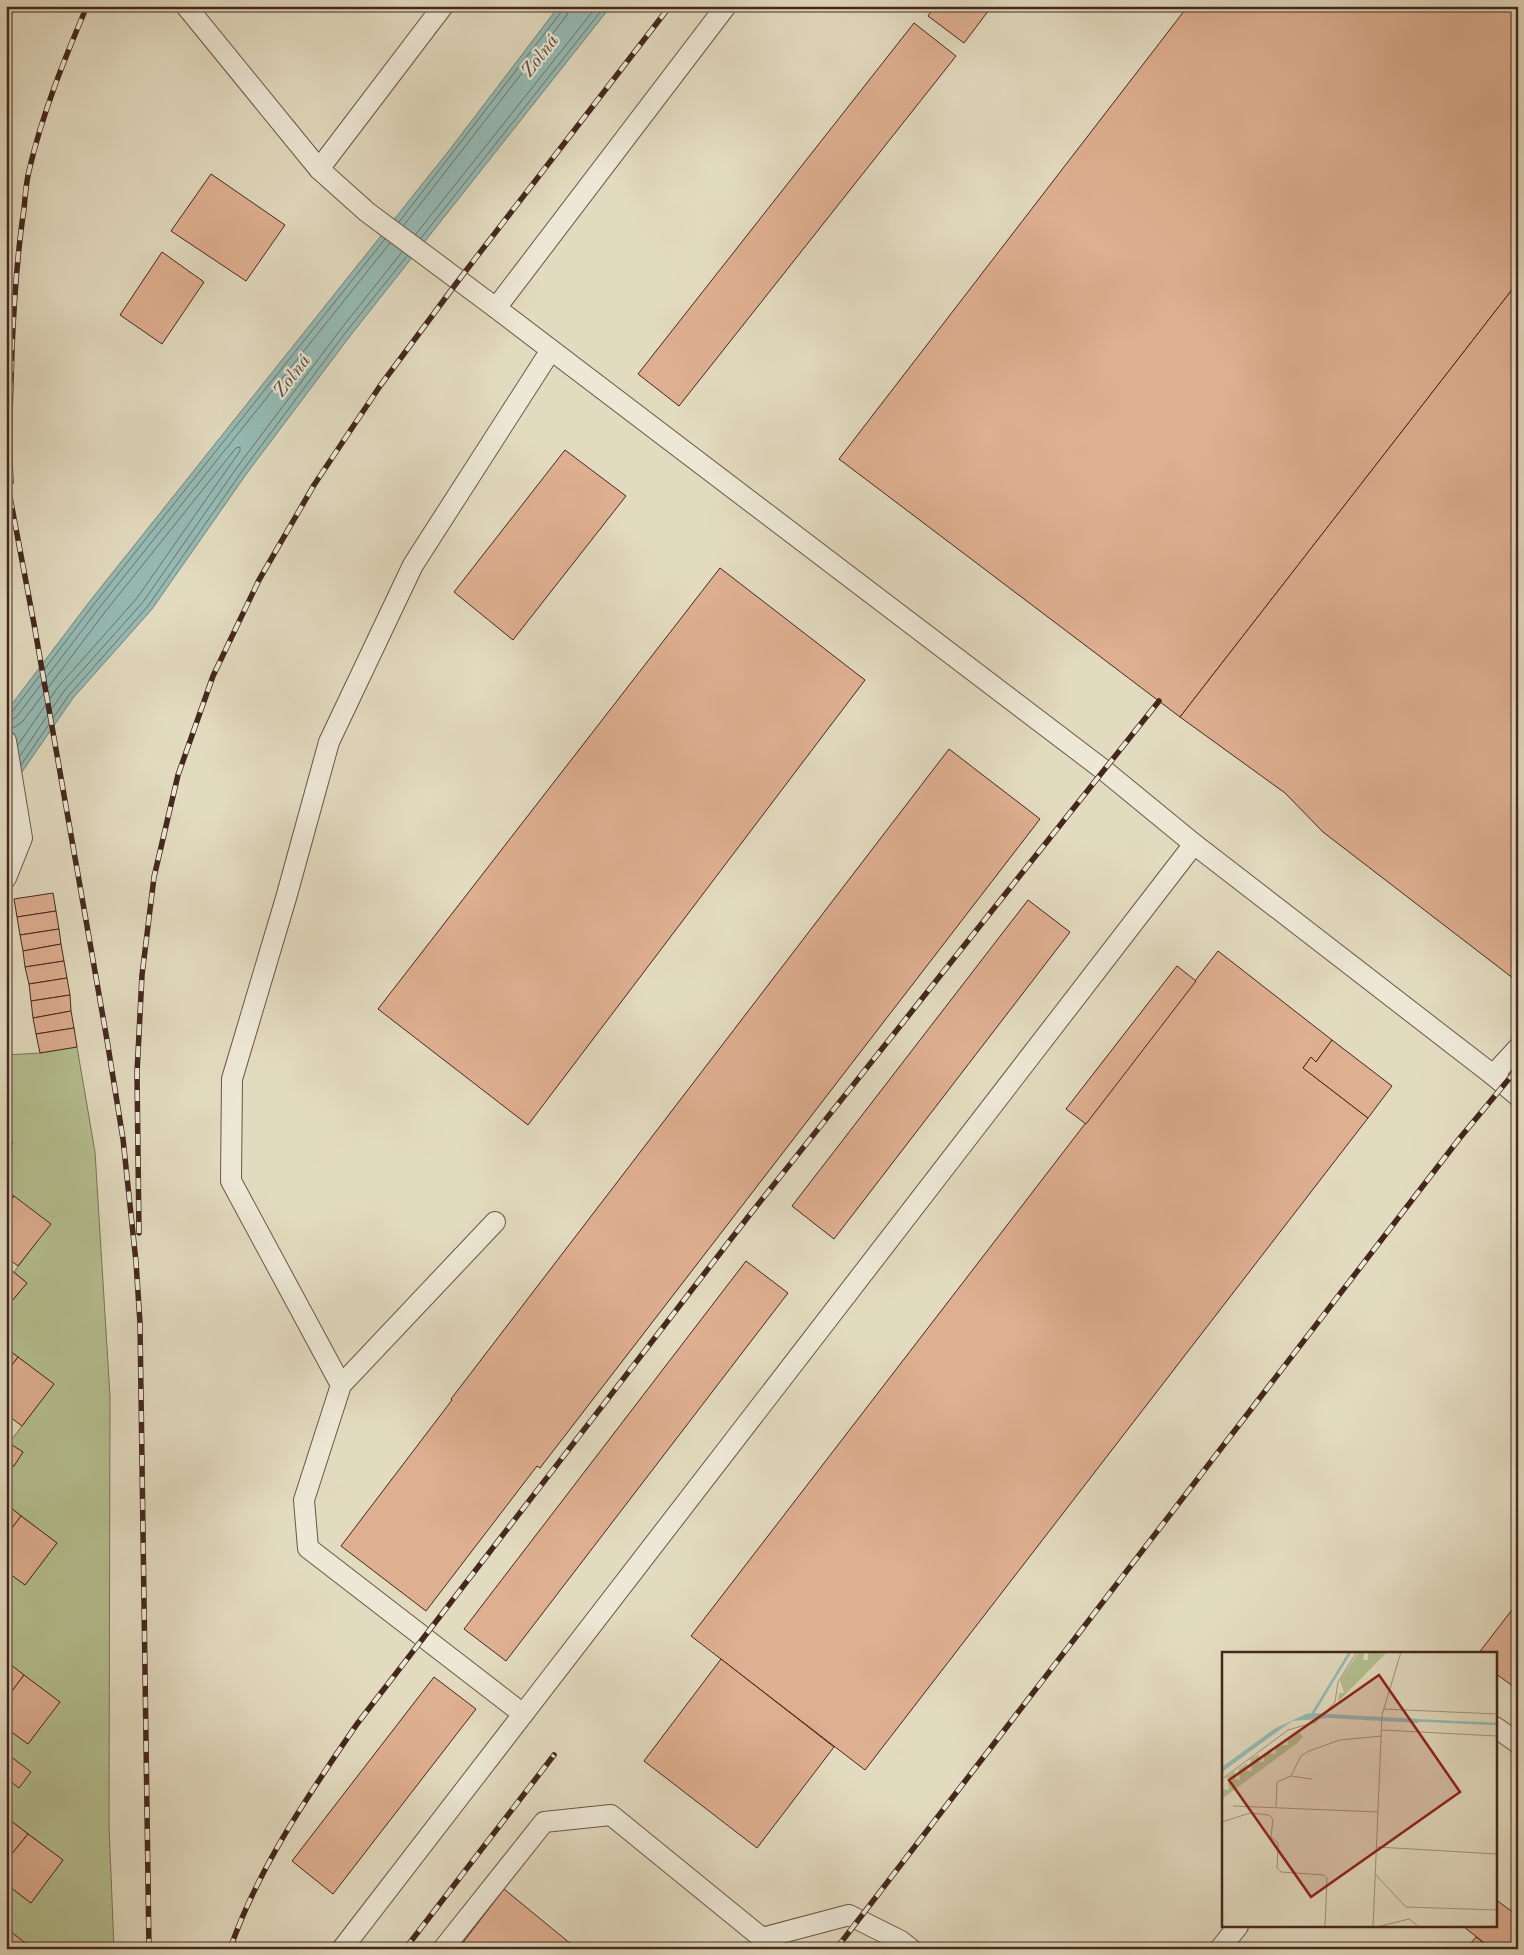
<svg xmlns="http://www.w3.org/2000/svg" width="1524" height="1955" viewBox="0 0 1524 1955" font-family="'Old Standard TT',serif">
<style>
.green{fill:#b5c091;stroke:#7c7457}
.water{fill:#95bbb5;stroke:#758078}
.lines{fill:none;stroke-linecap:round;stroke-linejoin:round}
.shore{stroke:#6c7269;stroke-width:1}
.building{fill:#dfaf91;stroke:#44281d}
.service-casing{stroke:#6c5546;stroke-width:22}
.service{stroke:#ede8d6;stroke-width:20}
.rail-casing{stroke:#44281d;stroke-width:5.5}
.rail{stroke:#ede8d6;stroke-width:4;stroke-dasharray:11;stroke-linecap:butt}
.labels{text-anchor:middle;stroke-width:4.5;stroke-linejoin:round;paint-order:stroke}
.water-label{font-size:19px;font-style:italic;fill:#584d43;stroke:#ede8d6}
.inset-river{fill:none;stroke:#95bbb5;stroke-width:2.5}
.inset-road{fill:none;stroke:#a3937f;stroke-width:1}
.view{fill:#8f2418;fill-opacity:0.15;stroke:#8f2418;stroke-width:2.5}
.inset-edge{fill:none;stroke:#44281d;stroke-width:2.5}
</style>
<rect width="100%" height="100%" fill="#e3dbc0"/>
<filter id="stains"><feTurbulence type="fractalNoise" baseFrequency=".004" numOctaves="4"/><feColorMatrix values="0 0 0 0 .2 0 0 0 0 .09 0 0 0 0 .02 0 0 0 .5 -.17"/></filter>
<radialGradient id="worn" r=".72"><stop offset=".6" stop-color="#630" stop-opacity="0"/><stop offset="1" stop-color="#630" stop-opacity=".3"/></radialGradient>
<path class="green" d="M 77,1047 L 95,1152 L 110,1396 L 109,1825 L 114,1949 L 33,1949 L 6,1928 L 6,1884 L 31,1903 L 63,1860 L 6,1817 L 6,1728 L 28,1744 L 59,1702 L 6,1661 L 6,1571 L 25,1585 L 57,1543 L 6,1504 L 6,1474 L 8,1475 L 23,1452 L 9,1443 L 54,1384 L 6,1348 L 6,1308 L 27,1283 L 14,1272 L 50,1224 L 6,1191 L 6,1083 L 8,1080 L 6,1079 L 6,1055 L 40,1053 Z"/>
<path class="water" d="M 559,6 L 611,6 L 350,336 L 247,473 L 152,609 L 73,698 L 6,795 L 6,712 L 90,601 L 451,148 Z"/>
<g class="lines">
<g class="shore">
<path d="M 399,222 L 562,11 L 563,6"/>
<path d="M 404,225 L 567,15 L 569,6"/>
<path d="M 416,234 L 597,6"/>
<path d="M 421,238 L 605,6"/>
<path d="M 6,714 L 12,712 L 94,604 L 385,239"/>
<path d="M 6,721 L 12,720 L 17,716 L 99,608 L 390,243"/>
<path d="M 6,728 L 15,727 L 23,721 L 105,612 L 236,448 L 240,447 L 240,451 L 137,598 L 58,687 L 18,745"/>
<path d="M 20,756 L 64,691 L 143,602 L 238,466 L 341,329 L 402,252"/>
<path d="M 21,765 L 69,695 L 148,606 L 243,470 L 346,332 L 407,256"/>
</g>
</g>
<g class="building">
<path d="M 935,6 L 992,6 L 964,43 L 928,16 Z"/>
<path d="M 1188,6 L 1518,6 L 1518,282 L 1180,717 L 839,459 Z"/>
<path d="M 914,23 L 956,56 L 679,406 L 638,374 Z"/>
<path d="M 211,174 L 285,225 L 246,281 L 171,231 Z"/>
<path d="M 162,252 L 204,282 L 162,344 L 120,315 Z"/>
<path d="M 1518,282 L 1518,982 L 1323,832 L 1285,793 L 1180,717 Z"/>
<path d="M 565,450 L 626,496 L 513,640 L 454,592 Z"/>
<path d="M 720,568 L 865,680 L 528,1125 L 378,1009 Z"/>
<path d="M 949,749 L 1040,819 L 540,1468 L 537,1466 L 426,1611 L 341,1546 L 452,1400 L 451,1399 Z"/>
<path d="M 53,893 L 56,911 L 17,917 L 14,899 Z"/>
<path d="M 1028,900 L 1070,932 L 834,1239 L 792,1206 Z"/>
<path d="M 56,911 L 59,929 L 20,935 L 17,917 Z"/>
<path d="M 59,929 L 61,944 L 23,951 L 20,935 Z"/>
<path d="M 61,944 L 64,961 L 25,967 L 23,951 Z"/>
<path d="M 1218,951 L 1332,1040 L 1316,1062 L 1311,1057 L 1303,1068 L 1368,1118 L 865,1770 L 691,1636 Z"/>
<path d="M 64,961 L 67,978 L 29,984 L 25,967 Z"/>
<path d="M 1177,966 L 1196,981 L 1086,1124 L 1066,1109 Z"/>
<path d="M 67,978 L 70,995 L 31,1001 L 29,984 Z"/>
<path d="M 70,995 L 71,1011 L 33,1018 L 31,1001 Z"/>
<path d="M 71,1011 L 74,1028 L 36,1034 L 33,1018 Z"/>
<path d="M 74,1028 L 77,1047 L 40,1053 L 36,1034 Z"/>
<path d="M 1332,1040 L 1392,1086 L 1368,1118 L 1303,1068 L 1311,1057 L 1316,1062 Z"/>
<path d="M 6,1138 L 13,1143 L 6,1153 Z"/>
<path d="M 6,1191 L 14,1196 L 6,1207 Z"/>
<path d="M 14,1196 L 51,1224 L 18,1266 L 6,1257 L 6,1207 Z"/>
<path d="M 746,1261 L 788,1293 L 506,1661 L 464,1629 Z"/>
<path d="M 6,1266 L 27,1283 L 12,1301 L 6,1296 Z"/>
<path d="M 6,1348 L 18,1357 L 6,1373 Z"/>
<path d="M 18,1357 L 54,1384 L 22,1426 L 6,1414 L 6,1373 Z"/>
<path d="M 6,1441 L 23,1452 L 14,1466 L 6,1461 Z"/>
<path d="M 6,1504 L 21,1516 L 6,1536 Z"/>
<path d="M 21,1516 L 57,1543 L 25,1585 L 6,1571 L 6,1536 Z"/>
<path d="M 1518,1602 L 1518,1690 L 1495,1673 L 1495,1654 L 1478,1654 Z"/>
<path d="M 721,1659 L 834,1747 L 757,1848 L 644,1761 Z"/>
<path d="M 6,1661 L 24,1675 L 6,1699 Z"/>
<path d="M 24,1675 L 60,1702 L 28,1744 L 6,1728 L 6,1699 Z"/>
<path d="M 434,1677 L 476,1709 L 333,1894 L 292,1861 Z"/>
<path d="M 6,1753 L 31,1772 L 19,1788 L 6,1778 Z"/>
<path d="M 6,1817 L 28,1834 L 6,1861 Z"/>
<path d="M 28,1834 L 63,1860 L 31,1903 L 6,1884 L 6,1861 Z"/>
<path d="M 504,1889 L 577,1949 L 458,1949 Z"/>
<path d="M 1495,1899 L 1518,1916 L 1518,1949 L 1492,1949 L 1464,1927 L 1495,1926 Z"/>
<path d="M 6,1928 L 33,1949 L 6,1949 Z"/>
<path d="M 1476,1937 L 1492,1949 L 1466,1949 Z"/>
</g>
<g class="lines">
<g class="service-casing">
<g id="service">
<path d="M 186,6 L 319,169 L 367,212 L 496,308 L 1105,771 L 1194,844 L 1493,1075 L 1518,1096"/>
<path d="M 319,169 L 443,6"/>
<path d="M 496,308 L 726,6"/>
<path d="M 6,741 L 22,838 L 6,878"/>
<path d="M 1493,1075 L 1518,1048"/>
<path d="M 341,1385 L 495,1222"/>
<path d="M 523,1714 L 308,1548 L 304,1500 L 341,1385 L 231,1181 L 232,1079 L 286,898 L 329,742 L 413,565 L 551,350"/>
<path d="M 1495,1727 L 1518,1743"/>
<path d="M 342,1949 L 1194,844"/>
<path d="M 443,1949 L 544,1822 L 611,1815 L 762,1938 L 849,1915 L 901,1941 L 911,1949"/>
<path d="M 1220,1949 L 1238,1926"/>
</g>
</g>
<use href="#service" class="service"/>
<g class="rail-casing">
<g id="rail">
<path d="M 6,476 L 34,624 L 107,1040 L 123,1139 L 136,1262 L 140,1323 L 149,1949"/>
<path d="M 11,482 C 8,438 11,393 12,349 C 14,302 17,255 24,209 C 25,196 26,183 29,171 C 42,114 64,60 87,6"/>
<path d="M 139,1233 L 137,1073 L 142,975 L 154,877 L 178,775 L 213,676 L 259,580 L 314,485 L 380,386 L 458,281 L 670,6"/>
<path d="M 230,1949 C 258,1868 309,1794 357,1724 L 748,1217 L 1159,701"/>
<path d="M 405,1949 L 554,1755"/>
<path d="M 836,1949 L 1459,1139 L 1518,1068"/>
</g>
</g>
<use href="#rail" class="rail"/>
</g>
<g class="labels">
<g class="water-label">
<text transform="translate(539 55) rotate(-52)" y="7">Zolná</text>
<text transform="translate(291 375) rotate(-52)" y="7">Zolná</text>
</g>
</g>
<g transform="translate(1222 1652)">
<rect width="275" height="275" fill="#e3dbc0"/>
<path d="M 137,0 L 142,0 L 141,8 L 146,8 L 146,0 L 165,0 L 116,50 L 117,41 L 122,41 L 118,28 ZM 75,78 L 81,85 L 74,92 L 0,147 L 0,137 L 7,138 L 6,129 L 10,131 L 10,127 L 3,126 L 13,119 L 13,127 L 18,128 L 16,117 L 25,111 L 25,119 L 30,119 L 28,107 L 37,102 L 37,110 L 42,110 L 42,101 L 54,102 L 54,94 L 66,93 L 66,85 L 75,82 Z" fill="#b5c091"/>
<path d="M 84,62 L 90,61 L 197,67 L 196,71 L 107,66 L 70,69 L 0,120 L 0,115 L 52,77 Z" fill="#95bbb5"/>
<path class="inset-river" d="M 91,61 L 128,0M 188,68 L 275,72"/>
<path class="inset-road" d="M 161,57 L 275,62M 160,78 L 275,84M 69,124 L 90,127M 0,127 L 66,78 L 94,70 L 113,50 L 116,30 L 135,0M 11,154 L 156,160M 54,155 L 55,130 L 69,124 L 79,104 L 87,99 L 118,88 L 160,84M 0,170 L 28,161 L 47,163 L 51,167 L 49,185 L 56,191 L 55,216 L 59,220 L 102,223 L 105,226 L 103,275M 155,195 L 275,202M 153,222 L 184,255 L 275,258M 151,275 L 160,63 L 179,0M 155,275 L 187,267 L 197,275M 241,275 L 275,274"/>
<path class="view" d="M 157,23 L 238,140 L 89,245 L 7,128 Z"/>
<rect width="275" height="275" class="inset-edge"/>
</g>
<rect width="1524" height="1955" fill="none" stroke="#e3dbc0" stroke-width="25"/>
<rect x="8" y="8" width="1509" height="1940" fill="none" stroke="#44281d" stroke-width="2.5"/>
<rect x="12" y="12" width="1499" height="1930" fill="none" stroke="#44281d"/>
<rect width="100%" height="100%" filter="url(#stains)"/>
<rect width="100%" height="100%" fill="url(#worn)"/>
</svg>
